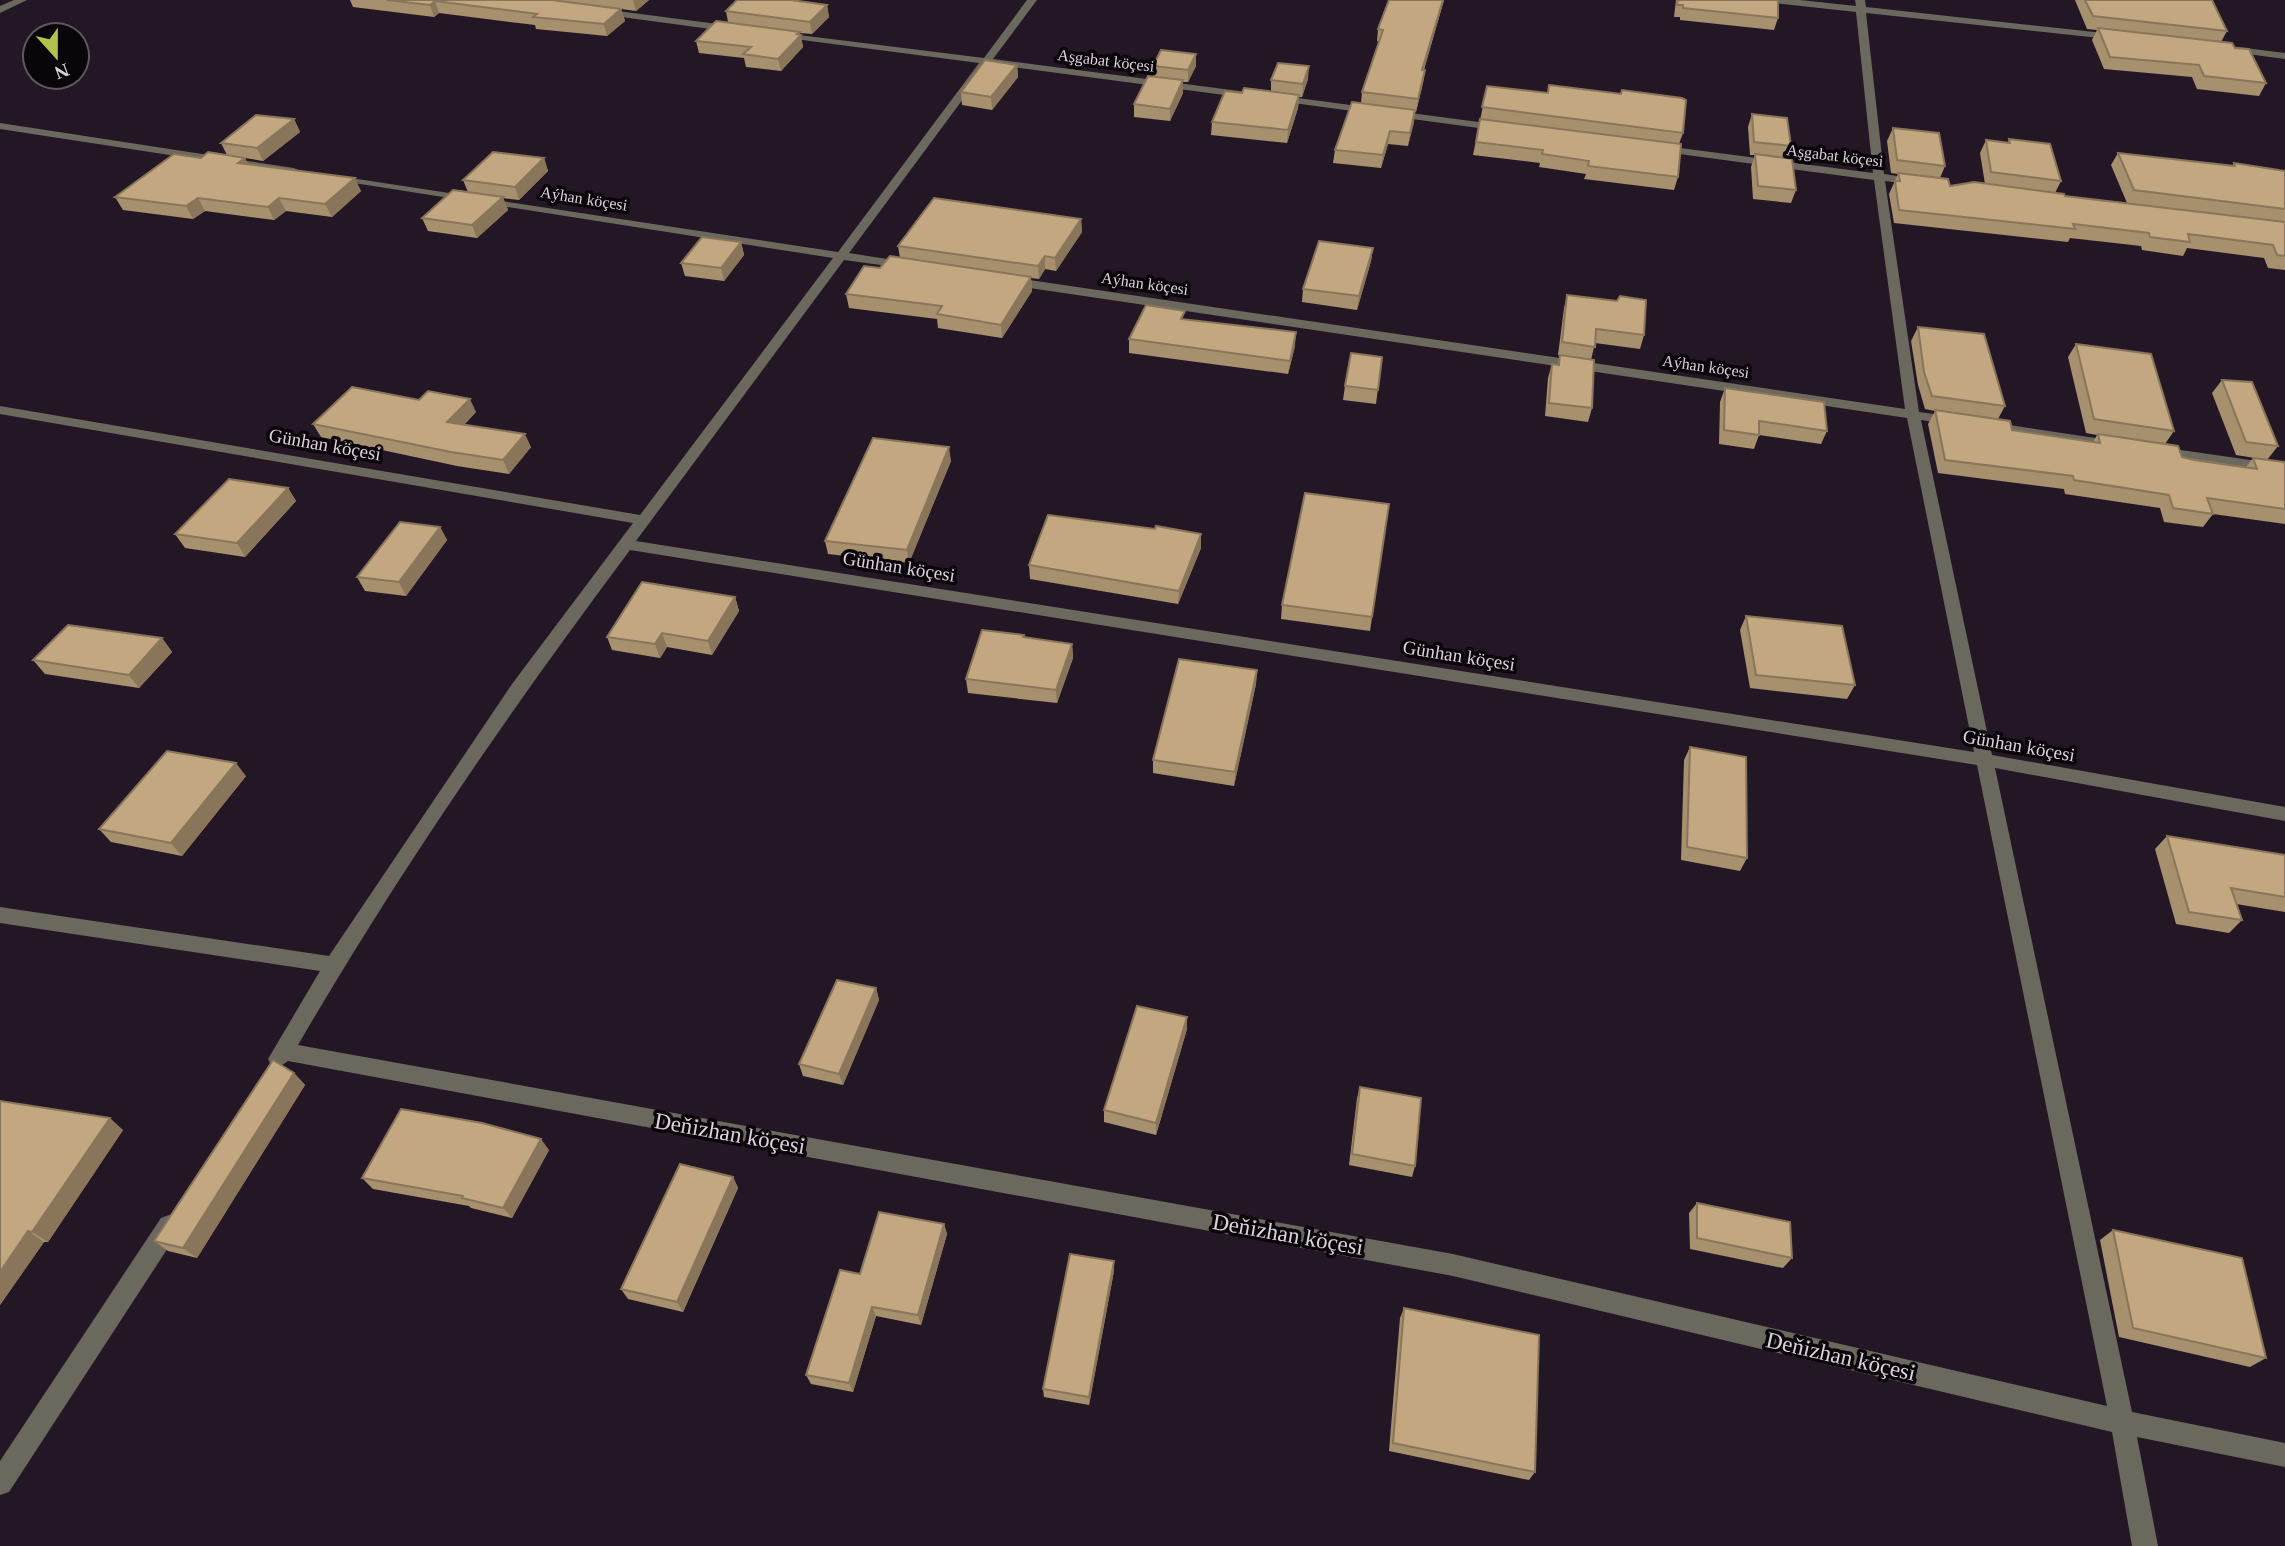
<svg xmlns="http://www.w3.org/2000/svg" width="2285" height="1546" viewBox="0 0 2285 1546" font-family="'Times New Roman',serif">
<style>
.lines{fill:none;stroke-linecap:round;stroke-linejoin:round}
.minor{fill:#6b685e;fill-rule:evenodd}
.wall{fill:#a7906e}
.shaded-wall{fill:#88755a}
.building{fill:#c2a780;stroke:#88755a;stroke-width:2}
.labels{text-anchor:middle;stroke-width:7;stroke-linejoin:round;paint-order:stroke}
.far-street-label{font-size:16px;fill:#dbd2db;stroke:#0a050a}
.street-label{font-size:19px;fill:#dbd2db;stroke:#0a050a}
.near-street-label{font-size:23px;fill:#dbd2db;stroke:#0a050a}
</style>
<rect width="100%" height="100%" fill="#241725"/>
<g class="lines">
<g class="minor">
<path d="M 14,0 L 27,0 L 0,13 L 0,6 Z"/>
<path d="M 1027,0 L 1037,0 L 993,59 L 1247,92 L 1252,95 L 1247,98 L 989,64 L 849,253 L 906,262 L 912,266 L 910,269 L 844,260 L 636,541 L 1974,752 L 1907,418 L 1010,285 L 1004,281 L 1010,277 L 1905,409 L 1874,180 L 1657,151 L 1651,148 L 1657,145 L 1873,173 L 1856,12 L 1773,3 L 1768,0 L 1800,0 L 1856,6 L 1855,0 L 1865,0 L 1866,7 L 2122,35 L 2122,39 L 2118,40 L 1866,13 L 1884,174 L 1917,179 L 1923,182 L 1917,185 L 1885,181 L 1919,412 L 1955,417 L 1962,421 L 1955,425 L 1921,420 L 1992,755 L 2285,807 L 2285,821 L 1995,768 L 2132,1412 L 2285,1443 L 2285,1467 L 2137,1437 L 2158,1546 L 2132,1546 L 2112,1432 L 1453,1276 L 288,1061 L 278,1068 L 271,1065 L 268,1059 L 320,971 L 0,923 L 0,907 L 329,956 L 512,684 L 633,523 L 0,414 L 0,406 L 640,515 L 833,258 L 335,180 L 329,177 L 331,175 L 838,252 L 979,63 L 779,37 L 775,36 L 775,32 L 984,58 ZM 630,550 L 1977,765 L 2107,1406 L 1453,1254 L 298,1045 C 398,873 511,709 630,550 Z"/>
<path d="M 602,9 L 733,26 L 738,29 L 733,32 L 599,14 L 597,12 Z"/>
<path d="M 2229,46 L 2285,53 L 2285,59 L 2225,51 L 2225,47 Z"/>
<path d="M 1275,95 L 1501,125 L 1506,128 L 1501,131 L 1271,100 L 1270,98 Z"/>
<path d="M 0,123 L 294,168 L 300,171 L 294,174 L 0,129 Z"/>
<path d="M 1990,422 L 2115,441 L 2122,445 L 2115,449 L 1985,429 L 1985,423 Z"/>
<path d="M 2160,447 L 2285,465 L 2285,475 L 2155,454 L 2155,448 Z"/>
<path d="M 169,1215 L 177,1218 L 180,1226 L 177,1234 L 9,1492 L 0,1495 L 0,1461 L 161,1218 Z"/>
</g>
</g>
<g class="wall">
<path d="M 350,0 L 649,0 L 636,11 L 621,9 L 625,21 L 607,36 L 536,29 L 535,25 L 439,13 L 434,17 L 353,7 Z"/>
<path d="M 1389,0 L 1444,0 L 1424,70 L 1425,70 L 1423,83 L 1416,112 L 1415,112 L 1408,146 L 1388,144 L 1381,168 L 1333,163 L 1335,150 L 1361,103 L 1362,92 L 1379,42 L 1377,41 L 1378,29 Z"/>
<path d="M 1676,0 L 1778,0 L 1778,18 L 1774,30 L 1680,20 L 1680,17 L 1674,17 Z"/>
<path d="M 2075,0 L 2212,0 L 2227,31 L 2221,42 L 2235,48 L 2266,83 L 2259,96 L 2197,89 L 2192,77 L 2104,69 L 2092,40 L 2097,30 L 2087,29 Z"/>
<path d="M 827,5 L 829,17 L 812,34 L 800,33 L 803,47 L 781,71 L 746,67 L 744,58 L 699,53 L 696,41 L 728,22 L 726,11 Z"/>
<path d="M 1196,54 L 1196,66 L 1188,82 L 1183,82 L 1183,93 L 1170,121 L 1134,117 L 1134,104 L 1153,77 L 1153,66 Z"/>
<path d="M 1017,65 L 1018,77 L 992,110 L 962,105 L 961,92 Z"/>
<path d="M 1308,79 L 1302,97 L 1299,97 L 1298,108 L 1287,143 L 1211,135 L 1212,122 L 1242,93 L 1271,92 L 1271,80 Z"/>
<path d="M 1487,86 L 1683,133 L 1679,144 L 1678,177 L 1674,190 L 1584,179 L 1586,174 L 1539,167 L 1540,163 L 1473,155 Z"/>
<path d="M 1752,114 L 1791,146 L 1787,158 L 1796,190 L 1791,203 L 1753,199 L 1751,167 L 1755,155 L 1750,155 L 1748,127 Z"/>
<path d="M 294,119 L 300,132 L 263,161 L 245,158 L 248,164 L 361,191 L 332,217 L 286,211 L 274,220 L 205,211 L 193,219 L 123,210 L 115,197 L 201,158 L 227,155 L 221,143 Z"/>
<path d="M 1893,128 L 1945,166 L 1940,178 L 1950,186 L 1985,184 L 1980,153 L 1986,140 L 2008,143 L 2009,139 L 2061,181 L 2055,193 L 2065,196 L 2127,203 L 2111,165 L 2118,153 L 2232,166 L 2234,163 L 2285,171 L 2285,270 L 2268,268 L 2264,258 L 2187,248 L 2183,256 L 2142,250 L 2141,246 L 2070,238 L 2068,242 L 1894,223 L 1889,194 L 1898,174 L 1891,173 L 1887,141 Z"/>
<path d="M 544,158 L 548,171 L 519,200 L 503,198 L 508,210 L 477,238 L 428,231 L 422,218 L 468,192 L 463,180 Z"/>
<path d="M 1081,219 L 1082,232 L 1056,271 L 1045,269 L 1039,279 L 1031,278 L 1032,291 L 1002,338 L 938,328 L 937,319 L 849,308 L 846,294 L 880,268 L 900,258 L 898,246 Z"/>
<path d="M 741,242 L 744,255 L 724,281 L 685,276 L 681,263 Z"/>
<path d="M 1373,248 L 1371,261 L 1357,310 L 1302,302 L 1303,289 Z"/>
<path d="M 1567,295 L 1617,301 L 1644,335 L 1640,349 L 1595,343 L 1591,360 L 1592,408 L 1588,422 L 1545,416 L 1548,378 L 1552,364 L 1558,365 L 1560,356 L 1558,355 L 1564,308 Z"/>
<path d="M 1185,320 L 1295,346 L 1288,374 L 1129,353 L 1129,339 Z"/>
<path d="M 1918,327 L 2005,406 L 1998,419 L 2012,430 L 2093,442 L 2097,435 L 2086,433 L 2068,357 L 2076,344 L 2174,431 L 2165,444 L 2182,457 L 2246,467 L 2253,458 L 2285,465 L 2285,524 L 2213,514 L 2203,527 L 2164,522 L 2160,508 L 2065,494 L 2064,489 L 1938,473 L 1928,424 L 1935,411 L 1925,409 L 1918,385 L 1911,341 Z"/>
<path d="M 1382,357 L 1376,404 L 1343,400 L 1345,386 Z"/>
<path d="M 2222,380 L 2278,446 L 2267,460 L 2236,455 L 2212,393 Z"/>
<path d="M 1725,388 L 1827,431 L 1821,444 L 1759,435 L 1754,449 L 1719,444 L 1720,402 Z"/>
<path d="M 476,412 L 464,425 L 531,447 L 509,474 L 457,466 L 321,437 L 313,424 Z"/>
<path d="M 951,461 L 909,563 L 828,554 L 825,541 Z"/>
<path d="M 288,488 L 296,501 L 245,557 L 185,548 L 175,534 Z"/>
<path d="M 1389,504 L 1370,631 L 1281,619 L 1282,605 Z"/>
<path d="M 440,527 L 447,540 L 406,596 L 365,591 L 357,577 Z"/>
<path d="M 1155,529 L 1201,548 L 1178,604 L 1030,579 L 1029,565 Z"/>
<path d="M 735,597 L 739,611 L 712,655 L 667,647 L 660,658 L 612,650 L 607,637 Z"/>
<path d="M 1746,616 L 1855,685 L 1847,699 L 1750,688 L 1740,630 Z"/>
<path d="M 1024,637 L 1072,644 L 1073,658 L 1057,703 L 968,693 L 966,679 Z"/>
<path d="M 162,638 L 172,652 L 139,688 L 45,674 L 33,660 Z"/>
<path d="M 1257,670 L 1256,684 L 1234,786 L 1153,773 L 1153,760 Z"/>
<path d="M 1690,747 L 1747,858 L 1740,871 L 1681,860 L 1684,760 Z"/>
<path d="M 246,776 L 182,856 L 111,842 L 99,829 Z"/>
<path d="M 2167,836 L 2285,855 L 2285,912 L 2236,904 L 2242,920 L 2229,933 L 2176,924 L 2155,849 Z"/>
<path d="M 876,988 L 879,1000 L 843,1085 L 803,1076 L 799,1064 Z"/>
<path d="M 1187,1017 L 1187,1029 L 1156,1135 L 1104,1122 L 1104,1110 Z"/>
<path d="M 294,1073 L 305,1085 L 197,1258 L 168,1251 L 154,1241 Z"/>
<path d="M 1360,1087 L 1415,1166 L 1412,1177 L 1349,1165 L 1357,1098 Z"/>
<path d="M 0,1101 L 123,1130 L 48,1242 L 44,1242 L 0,1305 Z"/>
<path d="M 549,1150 L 512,1218 L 471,1208 L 469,1206 L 373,1189 L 362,1178 Z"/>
<path d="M 733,1177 L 738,1188 L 683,1312 L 628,1299 L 621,1289 Z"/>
<path d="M 1697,1203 L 1792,1258 L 1783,1268 L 1690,1249 L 1689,1213 Z"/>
<path d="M 944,1224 L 947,1234 L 921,1325 L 876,1316 L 853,1392 L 811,1384 L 806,1375 L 860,1274 Z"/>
<path d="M 2113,1230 L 2266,1358 L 2250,1367 L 2119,1337 L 2100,1240 Z"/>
<path d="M 1114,1271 L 1089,1405 L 1044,1397 L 1043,1389 Z"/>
<path d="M 1404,1308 L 1535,1472 L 1529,1480 L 1389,1451 L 1400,1318 Z"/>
</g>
<g class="shaded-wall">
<path d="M 633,0 L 649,0 L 636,11 Z"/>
<path d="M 1443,0 L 1444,0 L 1420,82 L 1422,70 Z"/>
<path d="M 435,1 L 439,13 L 434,17 L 430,5 Z"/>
<path d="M 827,5 L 829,17 L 812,34 L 810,22 Z"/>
<path d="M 621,9 L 625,21 L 607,36 L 604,24 Z"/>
<path d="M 800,32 L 800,36 L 801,35 L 803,47 L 781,71 L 778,59 Z"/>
<path d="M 1196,54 L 1196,66 L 1188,82 L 1188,70 Z"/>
<path d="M 1017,65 L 1018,77 L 992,110 L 991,97 Z"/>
<path d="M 1309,66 L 1308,79 L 1302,97 L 1303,84 Z"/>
<path d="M 1425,70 L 1423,83 L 1416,112 L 1418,99 Z"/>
<path d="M 1183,80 L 1183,93 L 1170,121 L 1170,109 Z"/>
<path d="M 1299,95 L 1298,108 L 1287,143 L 1288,130 Z"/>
<path d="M 1415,110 L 1414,123 L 1408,146 L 1410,133 Z"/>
<path d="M 294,119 L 300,132 L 263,161 L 257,148 Z"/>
<path d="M 1390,131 L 1388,144 L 1381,168 L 1383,155 Z"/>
<path d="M 245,158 L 251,171 L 238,163 Z"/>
<path d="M 544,158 L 548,171 L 519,200 L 515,187 Z"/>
<path d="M 355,178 L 361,191 L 332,217 L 325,204 Z"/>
<path d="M 503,197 L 508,210 L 477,238 L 472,225 Z"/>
<path d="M 198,198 L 205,211 L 193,219 L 186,206 Z"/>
<path d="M 279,198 L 286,211 L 274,220 L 268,207 Z"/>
<path d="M 1081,219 L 1082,232 L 1056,271 L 1055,258 Z"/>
<path d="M 741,242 L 744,255 L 724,281 L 721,268 Z"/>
<path d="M 1373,248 L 1371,261 L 1357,310 L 1359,296 Z"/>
<path d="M 1045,256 L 1045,269 L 1039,279 L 1038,266 Z"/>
<path d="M 1031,277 L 1032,291 L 1002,338 L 1001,325 Z"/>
<path d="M 1296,332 L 1295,346 L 1288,374 L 1290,361 Z"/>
<path d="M 470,399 L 476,412 L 453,436 L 447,422 Z"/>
<path d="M 525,434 L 531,447 L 509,474 L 503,460 Z"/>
<path d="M 949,447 L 951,461 L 909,563 L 907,550 Z"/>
<path d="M 288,488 L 296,501 L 245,557 L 237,543 Z"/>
<path d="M 440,527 L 447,540 L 406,596 L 399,582 Z"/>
<path d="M 1201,534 L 1201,548 L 1178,604 L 1179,591 Z"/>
<path d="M 735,597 L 739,611 L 712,655 L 708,641 Z"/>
<path d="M 662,633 L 667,647 L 660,658 L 655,644 Z"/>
<path d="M 162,638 L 172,652 L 139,688 L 129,675 Z"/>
<path d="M 1072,644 L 1073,658 L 1057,703 L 1056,690 Z"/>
<path d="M 1257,670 L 1256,684 L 1234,786 L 1235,772 Z"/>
<path d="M 236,763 L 246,776 L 182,856 L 171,843 Z"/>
<path d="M 876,988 L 879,1000 L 843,1085 L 839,1074 Z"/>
<path d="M 1187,1017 L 1187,1029 L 1156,1135 L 1156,1123 Z"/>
<path d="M 294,1073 L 305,1085 L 197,1258 L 183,1248 Z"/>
<path d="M 110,1118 L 123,1130 L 48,1242 L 32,1232 Z"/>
<path d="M 541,1139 L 549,1150 L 512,1218 L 503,1208 Z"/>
<path d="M 733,1177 L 738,1188 L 683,1312 L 677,1302 Z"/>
<path d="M 944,1224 L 947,1234 L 921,1325 L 918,1315 Z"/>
<path d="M 28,1231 L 44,1242 L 0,1305 L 0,1272 Z"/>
<path d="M 1114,1261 L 1114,1271 L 1089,1405 L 1089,1397 Z"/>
<path d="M 872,1307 L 876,1316 L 853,1392 L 849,1383 Z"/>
</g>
<g class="building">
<path d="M 387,0 L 552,0 L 621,9 L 604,24 L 533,17 L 537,14 L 435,1 L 430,5 Z"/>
<path d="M 737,0 L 791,0 L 827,5 L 810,22 L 726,11 Z"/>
<path d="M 1389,0 L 1443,0 L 1422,70 L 1425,70 L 1418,99 L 1362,92 L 1383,30 L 1378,29 Z"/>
<path d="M 1678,0 L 1778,0 L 1778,18 L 1683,8 L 1683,5 L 1677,5 Z"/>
<path d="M 2085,0 L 2212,0 L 2227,31 L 2093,16 Z"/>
<path d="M 716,21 L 800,32 L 797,34 L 801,35 L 778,59 L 743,54 L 751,47 L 696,41 Z"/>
<path d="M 2098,28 L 2232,43 L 2235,48 L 2249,49 L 2266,83 L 2204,76 L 2199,65 L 2110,57 Z"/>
<path d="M 1161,50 L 1196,54 L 1188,70 L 1153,66 Z"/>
<path d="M 985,60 L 1017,65 L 991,97 L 961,92 Z"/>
<path d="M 1278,63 L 1309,66 L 1303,84 L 1271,80 Z"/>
<path d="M 1148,76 L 1183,80 L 1170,109 L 1134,104 Z"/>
<path d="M 1549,85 L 1621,94 L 1622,90 L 1682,98 L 1686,100 L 1683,133 L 1482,107 L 1487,86 L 1548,93 Z"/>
<path d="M 1244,88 L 1299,95 L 1288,130 L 1212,122 L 1225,91 L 1242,93 Z"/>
<path d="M 1352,102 L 1415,110 L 1410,133 L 1390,131 L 1383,155 L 1335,150 Z"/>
<path d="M 1752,114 L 1787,118 L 1791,146 L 1754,142 Z"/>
<path d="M 256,115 L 294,119 L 257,148 L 221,143 Z"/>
<path d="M 1480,119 L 1681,144 L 1678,177 L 1588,166 L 1589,161 L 1542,154 L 1543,150 L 1476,142 Z"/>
<path d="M 1893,128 L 1939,133 L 1945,166 L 1897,160 Z"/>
<path d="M 2009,139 L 2050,144 L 2061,181 L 1991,172 L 1986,140 L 2010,143 Z"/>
<path d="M 208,152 L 245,158 L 238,163 L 355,178 L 325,204 L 279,198 L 268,207 L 198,198 L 186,206 L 115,197 L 174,154 L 201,158 Z"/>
<path d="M 493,152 L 544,158 L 515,187 L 463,180 Z"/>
<path d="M 2118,153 L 2235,166 L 2234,163 L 2285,171 L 2285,209 L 2134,190 Z"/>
<path d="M 1755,154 L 1792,159 L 1796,190 L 1758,186 Z"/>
<path d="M 1898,173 L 1948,179 L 1950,186 L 1974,182 L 2064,194 L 2065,196 L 2285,222 L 2285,256 L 2277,255 L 2273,245 L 2188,234 L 2190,242 L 2150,237 L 2149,233 L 2073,224 L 2075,229 L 1899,210 L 1895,181 L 1900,181 Z"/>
<path d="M 453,190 L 503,197 L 472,225 L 422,218 Z"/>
<path d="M 934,198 L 1081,219 L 1055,258 L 1045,256 L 1038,266 L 898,246 Z"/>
<path d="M 702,237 L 741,242 L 721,268 L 681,263 Z"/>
<path d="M 1319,241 L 1373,248 L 1359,296 L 1303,289 Z"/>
<path d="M 890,256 L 1031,277 L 1001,325 L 937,314 L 942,306 L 846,294 L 864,266 L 880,268 Z"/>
<path d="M 1567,295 L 1617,301 L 1620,296 L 1646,300 L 1644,335 L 1596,329 L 1595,347 L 1562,342 Z"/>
<path d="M 1146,305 L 1185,311 L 1181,319 L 1296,332 L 1290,361 L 1129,339 Z"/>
<path d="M 1918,327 L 1984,334 L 2005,406 L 1932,396 L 1924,372 Z"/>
<path d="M 2076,344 L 2151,354 L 2174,431 L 2094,419 Z"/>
<path d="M 1351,353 L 1382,357 L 1378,390 L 1345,386 Z"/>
<path d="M 1560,355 L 1594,360 L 1592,408 L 1549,403 L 1552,364 L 1559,365 Z"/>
<path d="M 2222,380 L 2252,382 L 2278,446 L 2246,442 Z"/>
<path d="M 352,387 L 419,400 L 428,391 L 470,399 L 447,422 L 525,434 L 503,460 L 451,452 L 313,424 Z"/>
<path d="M 1725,388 L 1824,402 L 1827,431 L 1759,421 L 1759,435 L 1724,430 Z"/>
<path d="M 1935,410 L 2010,421 L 2012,430 L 2100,443 L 2098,434 L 2178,446 L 2182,457 L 2194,460 L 2257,469 L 2253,458 L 2284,462 L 2285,465 L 2285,509 L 2207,498 L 2213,514 L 2173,508 L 2169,495 L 2074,480 L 2073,476 L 1945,460 Z"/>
<path d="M 873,438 L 949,447 L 907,550 L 825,541 Z"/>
<path d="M 229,479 L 288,488 L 237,543 L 175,534 Z"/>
<path d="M 1305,493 L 1389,504 L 1372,617 L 1282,605 Z"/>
<path d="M 1048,515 L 1155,529 L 1156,526 L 1201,534 L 1179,591 L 1029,565 Z"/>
<path d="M 400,522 L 440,527 L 399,582 L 357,577 Z"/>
<path d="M 642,582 L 735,597 L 708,641 L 662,633 L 655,644 L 607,637 Z"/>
<path d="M 1746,616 L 1842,626 L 1855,685 L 1756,675 Z"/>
<path d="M 68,625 L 162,638 L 129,675 L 33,660 Z"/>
<path d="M 982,630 L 1024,635 L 1023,637 L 1072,644 L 1056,690 L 966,679 Z"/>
<path d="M 1179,659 L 1257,670 L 1235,772 L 1153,760 Z"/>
<path d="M 1690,747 L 1746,757 L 1747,858 L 1687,847 Z"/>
<path d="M 167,751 L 236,763 L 171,843 L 99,829 Z"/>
<path d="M 2167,836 L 2285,855 L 2285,897 L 2231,888 L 2242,920 L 2189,912 Z"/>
<path d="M 837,980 L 876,988 L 839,1074 L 799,1064 Z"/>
<path d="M 1137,1006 L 1187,1017 L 1156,1123 L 1104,1110 Z"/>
<path d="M 273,1060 L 294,1073 L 183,1248 L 154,1241 Z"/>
<path d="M 1360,1087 L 1421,1098 L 1415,1166 L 1352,1154 Z"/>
<path d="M 0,1101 L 110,1118 L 32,1232 L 28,1231 L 0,1272 Z"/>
<path d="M 401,1109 L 482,1123 L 541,1139 L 503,1208 L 462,1198 L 463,1196 L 362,1178 Z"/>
<path d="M 680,1164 L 733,1177 L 677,1302 L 621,1289 Z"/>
<path d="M 1697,1203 L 1790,1222 L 1792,1258 L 1697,1238 Z"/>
<path d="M 879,1212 L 944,1224 L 918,1315 L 872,1307 L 849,1383 L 806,1375 L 840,1270 L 860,1274 Z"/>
<path d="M 2113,1230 L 2242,1258 L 2266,1358 L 2133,1328 Z"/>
<path d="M 1070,1254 L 1114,1261 L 1089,1397 L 1043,1389 Z"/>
<path d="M 1404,1308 L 1539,1335 L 1535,1472 L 1393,1443 Z"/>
</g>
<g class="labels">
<g class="far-street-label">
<text transform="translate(1106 60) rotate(7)" y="6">Aşgabat köçesi</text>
<text transform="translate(1835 155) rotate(7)" y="6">Aşgabat köçesi</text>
<text transform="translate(584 198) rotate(9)" y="6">Aýhan köçesi</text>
<text transform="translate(1145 283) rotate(8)" y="6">Aýhan köçesi</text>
<text transform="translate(1706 366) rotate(8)" y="6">Aýhan köçesi</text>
</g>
<g class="street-label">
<text transform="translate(325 444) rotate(10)" y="7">Günhan köçesi</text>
<text transform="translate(899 566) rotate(9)" y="7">Günhan köçesi</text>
<text transform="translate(1459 655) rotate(9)" y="7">Günhan köçesi</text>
<text transform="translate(2019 745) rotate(10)" y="7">Günhan köçesi</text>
</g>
<g class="near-street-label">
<text transform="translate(730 1133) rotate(10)" y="8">Deňizhan köçesi</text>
<text transform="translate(1288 1234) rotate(10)" y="8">Deňizhan köçesi</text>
<text transform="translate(1841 1356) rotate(13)" y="8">Deňizhan köçesi</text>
</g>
</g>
<g transform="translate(56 56) rotate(159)"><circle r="33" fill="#0a050a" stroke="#5e575e" stroke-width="2"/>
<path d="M0-5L12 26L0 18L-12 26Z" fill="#b3c24b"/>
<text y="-10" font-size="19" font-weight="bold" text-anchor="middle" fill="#dbd2db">N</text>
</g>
</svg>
